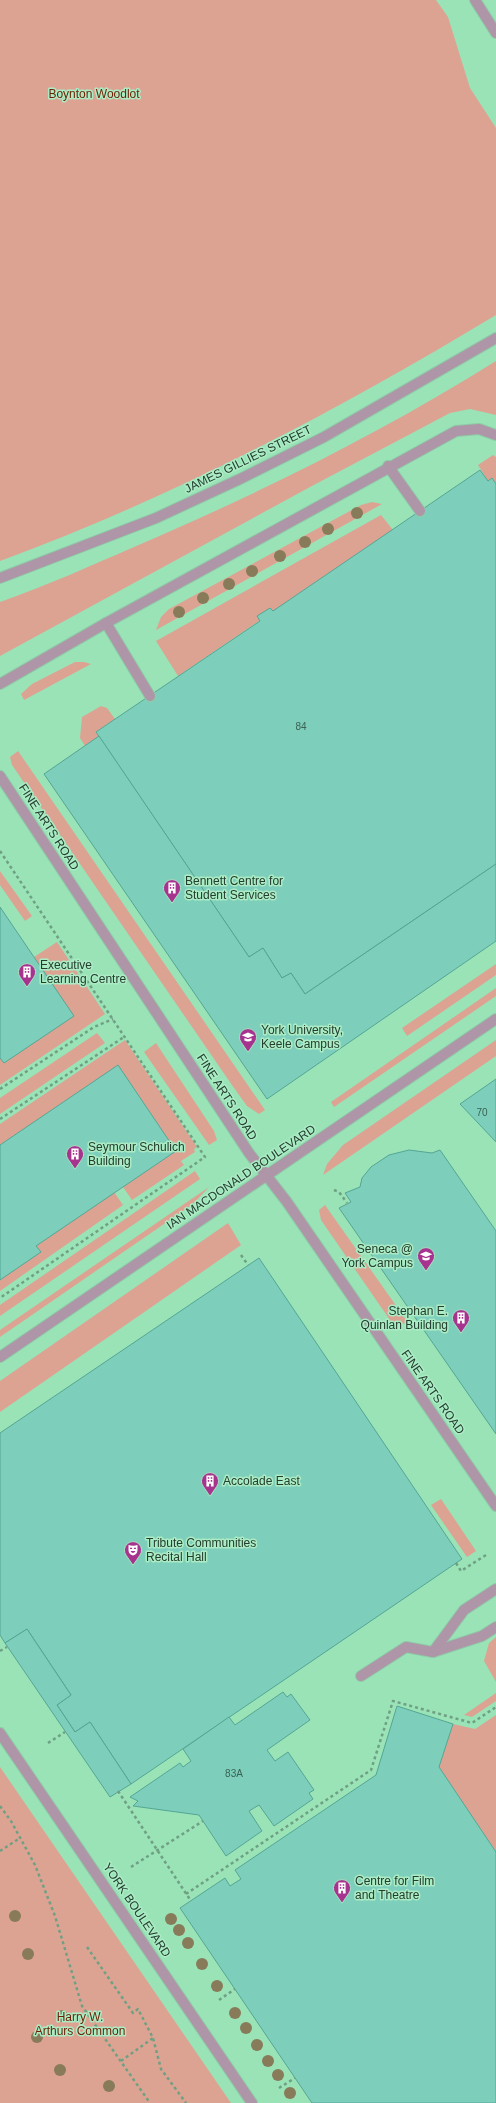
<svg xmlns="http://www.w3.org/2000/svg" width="496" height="2103" viewBox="0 0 496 2103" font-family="Helvetica,sans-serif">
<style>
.built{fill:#99e3b7}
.green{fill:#dda392}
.building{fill:#7dcfbc;stroke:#54a694}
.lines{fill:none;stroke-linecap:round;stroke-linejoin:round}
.service-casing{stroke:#90c9a7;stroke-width:12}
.minor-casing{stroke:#90c9a7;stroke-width:12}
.tertiary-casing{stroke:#90c9a7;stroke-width:12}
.path{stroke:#70a084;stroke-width:2.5;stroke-dasharray:3 3;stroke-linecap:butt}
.service{stroke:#ae95a7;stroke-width:10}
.minor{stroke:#ae95a7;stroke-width:10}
.tertiary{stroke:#ae95a7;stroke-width:10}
.tree{fill:#887b5a}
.labels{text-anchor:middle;stroke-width:3;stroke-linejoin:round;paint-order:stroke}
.number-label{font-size:10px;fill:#3a6252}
.park-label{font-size:12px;fill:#6c1f03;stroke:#abecc5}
.street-label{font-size:12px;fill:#233d2e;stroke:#abecc5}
.poi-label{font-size:12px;fill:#233d2e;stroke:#abecc5;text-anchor:start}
</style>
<rect width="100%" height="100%" fill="#abecc5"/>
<rect class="built" x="0" y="0" width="496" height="2103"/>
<g class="green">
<path d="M 0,0 L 436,0 L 448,17 L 470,88 L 496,128 L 496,315 C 337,411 174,497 0,561 Z"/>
<path d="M 496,361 L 496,415 L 470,409 L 450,413 L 310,487 L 0,656 L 0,602 C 46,586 90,566 134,547 C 258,494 381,433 496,361 Z"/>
<path d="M 493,455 L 496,457 L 496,484 L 492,478 L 488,481 L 478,465 Z"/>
<path d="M 372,502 L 382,504 L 156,630 L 161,617 L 169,609 L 361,505 Z"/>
<path d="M 381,515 L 393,530 L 178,676 L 156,641 Z"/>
<path d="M 75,662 L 84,662 L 91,664 L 24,700 L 21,694 L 32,684 Z"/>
<path d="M 101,706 L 107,708 L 115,719 L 96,732 L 99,736 L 85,746 L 80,738 L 82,717 Z"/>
<path d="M 18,751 L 265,1110 L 259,1114 L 247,1106 L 234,1088 L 12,765 L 10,757 Z"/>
<path d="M 0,871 L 32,916 L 25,921 L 0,885 Z"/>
<path d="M 57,942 L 105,1014 L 0,1085 L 0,1058 L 4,1063 L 73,1016 L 34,957 Z"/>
<path d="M 496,964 L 496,975 L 407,1036 L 402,1028 Z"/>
<path d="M 496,988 L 496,996 L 334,1107 L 331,1102 Z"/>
<path d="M 97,1033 L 105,1043 L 0,1114 L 0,1098 Z"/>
<path d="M 125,1040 L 197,1147 L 194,1149 L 195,1152 L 181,1161 L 184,1165 L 132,1200 L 123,1187 L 176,1151 L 118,1066 L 0,1145 L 0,1124 Z"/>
<path d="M 496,1040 L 496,1056 L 323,1175 L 327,1164 L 343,1145 Z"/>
<path d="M 156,1043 L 214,1131 L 217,1140 L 209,1145 L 144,1052 Z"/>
<path d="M 195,1171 L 200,1179 L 0,1316 L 0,1305 Z"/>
<path d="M 209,1187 L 193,1204 L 0,1337 L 0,1330 Z"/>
<path d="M 114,1192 L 123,1205 L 0,1291 L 0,1280 L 40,1252 L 36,1246 Z"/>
<path d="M 325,1205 L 409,1324 L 392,1323 L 321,1220 L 319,1210 Z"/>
<path d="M 228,1223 L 241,1245 L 0,1412 L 0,1381 Z"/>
<path d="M 441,1499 L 476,1551 L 467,1557 L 431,1505 Z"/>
<path d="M 496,1637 L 496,1682 L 484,1661 L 489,1643 Z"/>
<path d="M 496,1693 L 496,1701 L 472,1717 L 464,1715 Z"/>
<path d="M 496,1715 L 496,1852 L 439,1767 L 453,1724 L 475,1729 Z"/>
<path d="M 0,1767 L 231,2103 L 0,2103 Z"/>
</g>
<g class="building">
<path d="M 480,470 L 488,481 L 492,478 L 496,484 L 496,864 L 305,994 L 291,973 L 282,978 L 263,948 L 249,957 L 96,732 L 260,621 L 257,616 L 270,608 L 273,611 Z"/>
<path d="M 99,736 L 249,957 L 263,948 L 282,978 L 291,973 L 305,994 L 496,864 L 496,941 L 267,1099 L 44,774 Z"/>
<path d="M 0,907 L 74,1016 L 4,1063 L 0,1058 Z"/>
<path d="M 118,1065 L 176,1151 L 36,1246 L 41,1252 L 0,1280 L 0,1145 Z"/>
<path d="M 496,1079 L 496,1142 L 460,1104 Z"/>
<path d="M 409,1150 L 432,1153 L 440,1150 L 496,1231 L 496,1434 L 339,1208 L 351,1202 L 345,1193 L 360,1187 L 362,1178 L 371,1167 L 389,1155 Z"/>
<path d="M 259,1258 L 462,1559 L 131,1784 L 90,1722 L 75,1732 L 57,1705 L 71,1695 L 27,1629 L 5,1643 L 0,1635 L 0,1433 Z"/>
<path d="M 27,1629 L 71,1695 L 57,1705 L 75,1732 L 90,1722 L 131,1784 L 110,1797 L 5,1643 Z"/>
<path d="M 283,1692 L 287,1697 L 291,1694 L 310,1720 L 267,1750 L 275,1761 L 288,1752 L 314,1790 L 309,1793 L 313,1799 L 274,1826 L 259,1805 L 249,1811 L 262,1831 L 226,1856 L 199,1815 L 133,1806 L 138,1801 L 130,1797 L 180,1763 L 183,1767 L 191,1761 L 183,1749 L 229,1717 L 235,1725 Z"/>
<path d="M 397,1706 L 453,1724 L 439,1767 L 496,1852 L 496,2103 L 312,2103 L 180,1908 L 225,1878 L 230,1886 L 241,1879 L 235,1870 L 376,1775 Z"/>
</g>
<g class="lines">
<g class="service-casing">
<g id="service">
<path d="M 388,466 L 420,511"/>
<path d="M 106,623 L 150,696"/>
<path d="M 0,684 L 106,623 L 456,431 L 479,429 L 496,435"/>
<path d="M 433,1652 L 464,1610 L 496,1589"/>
<path d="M 361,1676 L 406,1647 L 433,1652 L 482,1636 L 496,1627"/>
</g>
</g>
<g class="minor-casing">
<g id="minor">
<path d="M 0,578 L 156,518 L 240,479 L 324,437 L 496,338"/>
<path d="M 0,776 L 249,1153 L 287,1202 L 496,1506"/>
<path d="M 0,1733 L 252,2103"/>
</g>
</g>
<g class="tertiary-casing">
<g id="tertiary">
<path d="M 475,0 L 496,33"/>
<path d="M 0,1357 L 496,1019"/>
</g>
</g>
<g class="path">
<path d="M 0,851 L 205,1157 L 0,1298"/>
<path d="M 0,1089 L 94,1027 L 113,1019"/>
<path d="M 0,1119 L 124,1037"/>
<path d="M 334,1190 L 339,1192 L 347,1203"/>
<path d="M 241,1255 L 248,1265"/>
<path d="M 456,1563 L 461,1571 L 486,1555"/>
<path d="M 0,1651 L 7,1647"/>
<path d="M 48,1743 L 65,1732"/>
<path d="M 118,1791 L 191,1901"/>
<path d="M 0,1806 L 11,1821 L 35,1865 L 55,1916 L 82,2006 L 150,2103"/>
<path d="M 0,1851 L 20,1838"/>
<path d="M 131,1867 L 203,1821"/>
<path d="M 186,1894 L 371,1770 L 393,1701 L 472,1723 L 496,1707"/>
<path d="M 87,1947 L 133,2013 L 138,2009 L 153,2038 L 161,2069 L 186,2103"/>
<path d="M 219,2000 L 235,1989"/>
<path d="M 121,2061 L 153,2038"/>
<path d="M 279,2088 L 295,2078"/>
</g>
<use href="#service" class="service"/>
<use href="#minor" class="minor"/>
<use href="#tertiary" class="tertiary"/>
</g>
<g class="tree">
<circle cx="357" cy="513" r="6"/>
<circle cx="328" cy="529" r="6"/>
<circle cx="305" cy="542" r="6"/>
<circle cx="280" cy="556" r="6"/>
<circle cx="252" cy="571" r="6"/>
<circle cx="229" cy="584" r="6"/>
<circle cx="203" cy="598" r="6"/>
<circle cx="179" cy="612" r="6"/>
<circle cx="15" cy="1916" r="6"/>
<circle cx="171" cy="1919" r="6"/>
<circle cx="179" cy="1930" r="6"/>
<circle cx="188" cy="1943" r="6"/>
<circle cx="28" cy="1954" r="6"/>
<circle cx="202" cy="1964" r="6"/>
<circle cx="217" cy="1986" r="6"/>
<circle cx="235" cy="2013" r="6"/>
<circle cx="62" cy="2016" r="6"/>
<circle cx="246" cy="2028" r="6"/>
<circle cx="37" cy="2037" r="6"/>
<circle cx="257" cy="2045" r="6"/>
<circle cx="268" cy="2061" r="6"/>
<circle cx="60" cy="2070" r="6"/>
<circle cx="278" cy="2075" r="6"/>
<circle cx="109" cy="2086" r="6"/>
<circle cx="290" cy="2093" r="6"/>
</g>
<defs>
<g id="building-pin" transform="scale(0.9)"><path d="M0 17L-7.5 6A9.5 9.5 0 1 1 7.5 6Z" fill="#a6338e" stroke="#abecc5"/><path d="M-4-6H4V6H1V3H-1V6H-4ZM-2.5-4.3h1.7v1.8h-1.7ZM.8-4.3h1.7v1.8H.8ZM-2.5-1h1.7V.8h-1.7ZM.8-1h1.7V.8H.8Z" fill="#fff"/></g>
<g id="university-pin" transform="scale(0.9)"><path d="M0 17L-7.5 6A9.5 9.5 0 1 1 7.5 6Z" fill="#a6338e" stroke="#abecc5"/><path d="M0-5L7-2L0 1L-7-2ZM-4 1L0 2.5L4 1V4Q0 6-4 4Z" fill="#fff"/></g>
<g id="theatre-pin" transform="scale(0.9)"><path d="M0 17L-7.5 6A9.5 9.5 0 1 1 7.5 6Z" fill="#a6338e" stroke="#abecc5"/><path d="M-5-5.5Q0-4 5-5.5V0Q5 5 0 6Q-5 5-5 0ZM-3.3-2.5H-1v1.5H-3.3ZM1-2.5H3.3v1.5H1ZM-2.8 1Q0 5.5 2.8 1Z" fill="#fff"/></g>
</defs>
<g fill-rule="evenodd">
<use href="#building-pin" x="172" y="888"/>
<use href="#building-pin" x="27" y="972"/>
<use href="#university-pin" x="248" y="1037"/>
<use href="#building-pin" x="75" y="1154"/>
<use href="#university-pin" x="426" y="1256"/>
<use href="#building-pin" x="461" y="1318"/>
<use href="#building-pin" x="210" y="1481"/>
<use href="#theatre-pin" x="133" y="1550"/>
<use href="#building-pin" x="342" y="1888"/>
</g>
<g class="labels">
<g class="number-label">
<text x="301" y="730">84</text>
<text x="482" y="1116">70</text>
<text x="234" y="1777">83A</text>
</g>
<g class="park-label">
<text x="94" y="98">Boynton Woodlot</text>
<text x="80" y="2021">Harry W.<tspan x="80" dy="14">Arthurs Common</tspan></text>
</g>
<g class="street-label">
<text transform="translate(248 459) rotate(-26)" y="4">JAMES GILLIES STREET</text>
<text transform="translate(49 827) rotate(57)" y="4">FINE ARTS ROAD</text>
<text transform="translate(227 1097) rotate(57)" y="4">FINE ARTS ROAD</text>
<text transform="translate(241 1177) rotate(-34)" y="4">IAN MACDONALD BOULEVARD</text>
<text transform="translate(433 1392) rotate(55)" y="4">FINE ARTS ROAD</text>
<text transform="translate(137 1910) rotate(56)" y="4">YORK BOULEVARD</text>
</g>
<g class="poi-label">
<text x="185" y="885">Bennett Centre for<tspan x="185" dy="14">Student Services</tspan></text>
<text x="40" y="969">Executive<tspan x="40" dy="14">Learning Centre</tspan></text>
<text x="261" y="1034">York University,<tspan x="261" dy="14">Keele Campus</tspan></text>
<text x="88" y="1151">Seymour Schulich<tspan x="88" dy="14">Building</tspan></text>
<text x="413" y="1253" text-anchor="end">Seneca @<tspan x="413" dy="14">York Campus</tspan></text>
<text x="448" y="1315" text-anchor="end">Stephan E.<tspan x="448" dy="14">Quinlan Building</tspan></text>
<text x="223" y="1485">Accolade East</text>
<text x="146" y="1547">Tribute Communities<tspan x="146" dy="14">Recital Hall</tspan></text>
<text x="355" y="1885">Centre for Film<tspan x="355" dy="14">and Theatre</tspan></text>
</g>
</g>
</svg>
